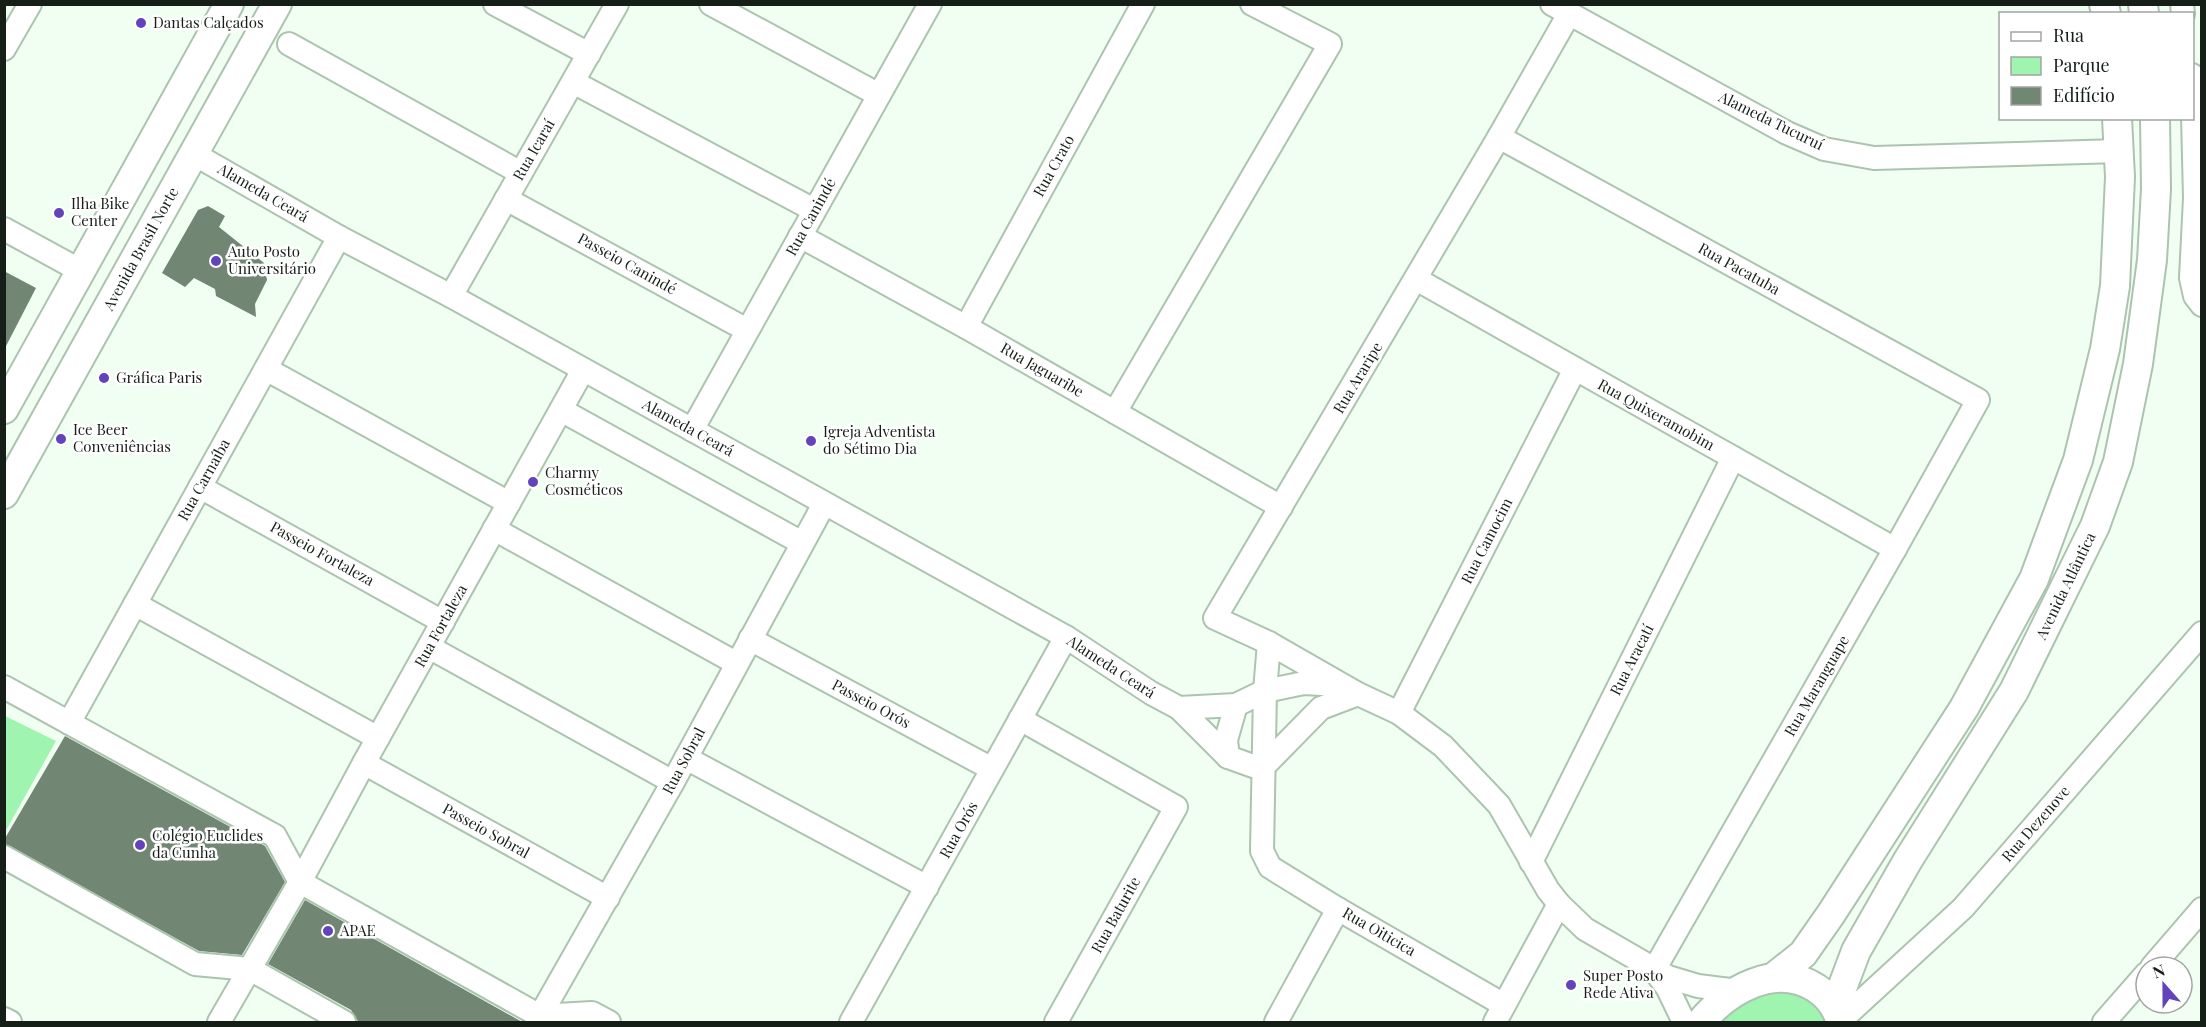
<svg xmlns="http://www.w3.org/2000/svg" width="2206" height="1027" viewBox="0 0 2206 1027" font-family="'Playfair Display',serif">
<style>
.green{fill:#9ff4b0}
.building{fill:#718774}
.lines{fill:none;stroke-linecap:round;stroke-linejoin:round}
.minor-casing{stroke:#acc4af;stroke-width:26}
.major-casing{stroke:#acc4af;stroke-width:32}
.minor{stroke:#fff;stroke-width:22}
.major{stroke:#fff;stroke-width:28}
.poi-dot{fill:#6343bb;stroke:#fff;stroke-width:2}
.labels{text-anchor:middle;stroke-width:5;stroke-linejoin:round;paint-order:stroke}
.poi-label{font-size:15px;fill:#151e17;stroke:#fff;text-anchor:start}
.street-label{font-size:15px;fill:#151e17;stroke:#fff}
</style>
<rect width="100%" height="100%" fill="#f0fff2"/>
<g class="green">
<path d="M 5,716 L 56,741 L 5,832 Z"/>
<path d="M 1759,991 L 1803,991 L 1822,1011 L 1825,1022 L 1718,1022 Z"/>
</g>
<g class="building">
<path d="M 208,206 L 225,216 L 219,227 L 264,263 L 267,280 L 255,304 L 256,317 L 216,296 L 215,289 L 194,278 L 185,287 L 162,273 L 198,210 Z"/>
<path d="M 4,271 L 36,288 L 4,350 Z"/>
<path d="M 65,736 L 265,846 L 285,882 L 242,955 L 199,951 L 4,844 L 4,840 Z"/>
<path d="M 305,900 L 524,1023 L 359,1023 L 351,1010 L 268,964 Z"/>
</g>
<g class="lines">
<g class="minor-casing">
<g id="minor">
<path d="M 495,4 L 589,54"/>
<path d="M 711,4 L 879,95"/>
<path d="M 1552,4 L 1787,133 L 1824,149 L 1874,158 L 2120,151"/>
<path d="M 2182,4 L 2183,14"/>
<path d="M 1569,14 L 1499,137 L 1215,618 L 1269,643 L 1358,694 L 1399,713 L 1443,746 L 1499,805 L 1548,890 L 1559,904 L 1585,929 L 1668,977 L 1698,986 L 1738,991"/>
<path d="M 289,44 L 521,173"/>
<path d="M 4,49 L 30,4"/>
<path d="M 2192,75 L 2195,198 L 2191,278 L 2195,296 L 2202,305"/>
<path d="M 573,82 L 814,210"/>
<path d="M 1499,137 L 1978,400 L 1895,549 L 1654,970"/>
<path d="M 194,154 L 339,237 L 451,296 L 1066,637 L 1151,693 L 1179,708 L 1228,757 L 1253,766 L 1264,766 L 1321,708 L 1358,694"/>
<path d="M 506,199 L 747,330"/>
<path d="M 4,229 L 81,271"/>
<path d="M 800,236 L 966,327 L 1281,507"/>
<path d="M 1416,279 L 1895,549"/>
<path d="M 451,296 L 617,4"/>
<path d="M 966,327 L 1143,4"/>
<path d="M 266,369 L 509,503"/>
<path d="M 561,410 L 802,543"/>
<path d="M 1115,412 L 1330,44 L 1252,4"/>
<path d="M 692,430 L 930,4"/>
<path d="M 200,487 L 443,622"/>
<path d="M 494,529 L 736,663"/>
<path d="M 135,604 L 378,738"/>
<path d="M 750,639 L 992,769"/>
<path d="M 1269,643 L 1265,691 L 1262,851 L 1270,867 L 1338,909 L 1504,1005"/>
<path d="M 429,647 L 673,782"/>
<path d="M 4,687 L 275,836 L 300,882 L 540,1016"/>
<path d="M 1179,708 L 1236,705 L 1265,691 L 1304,683 L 1339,685"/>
<path d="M 1399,713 L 1575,369"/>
<path d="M 1020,719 L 1176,807 L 1056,1022"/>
<path d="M 69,723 L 339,237"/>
<path d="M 1228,757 L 1226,740 L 1236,705"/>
<path d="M 686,758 L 927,887"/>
<path d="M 364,763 L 608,898"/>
<path d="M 4,857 L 195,964 L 250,969 L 344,1022"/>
<path d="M 1531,862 L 1733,458"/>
<path d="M 2152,967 L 2202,909"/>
<path d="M 1654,970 L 1667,987 L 1684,1022"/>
<path d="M 540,1016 L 673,782 L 824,504"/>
<path d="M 540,1016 L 592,1013 L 609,1022"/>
<path d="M 4,1019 L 10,1022"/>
<path d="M 1840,1021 L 1963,908 L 2202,633"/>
<path d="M 219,1022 L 300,882 L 364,763 L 583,370"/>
<path d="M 851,1022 L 1066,637"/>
<path d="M 1276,1022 L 1338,909"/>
<path d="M 1495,1022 L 1559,904"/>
<path d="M 2104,1022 L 2146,974"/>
</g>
</g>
<g class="major-casing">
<g id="major">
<path d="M 2104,4 L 2106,14"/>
<path d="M 2143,4 L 2144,14"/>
<path d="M 4,409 L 229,4"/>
<path d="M 4,494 L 277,4"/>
<path d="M 1774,977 L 1803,954 L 1831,914 L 1964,708 L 2034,579 L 2078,460 L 2105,349 L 2115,286 L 2120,177 L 2117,118"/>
<path d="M 1835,1007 L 1856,951 L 1908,860 L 2014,691 L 2095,526 L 2118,462 L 2138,364 L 2152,260 L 2156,189 L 2155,118"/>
<path d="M 1701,1022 C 1728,990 1775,962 1816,988 C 1828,996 1836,1006 1840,1020"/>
</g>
</g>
<use href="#minor" class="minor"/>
<use href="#major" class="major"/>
</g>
<g class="poi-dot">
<circle cx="141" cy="23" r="6"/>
<circle cx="59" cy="213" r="6"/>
<circle cx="216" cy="261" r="6"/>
<circle cx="104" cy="378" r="6"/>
<circle cx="61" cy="439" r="6"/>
<circle cx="811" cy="441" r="6"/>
<circle cx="533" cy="482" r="6"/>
<circle cx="140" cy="845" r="6"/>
<circle cx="328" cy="931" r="6"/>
<circle cx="1571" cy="985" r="6"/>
</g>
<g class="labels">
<g class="poi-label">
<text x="153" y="28">Dantas Calçados</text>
<text x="71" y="209">Ilha Bike<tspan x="71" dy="17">Center</tspan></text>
<text x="228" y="257">Auto Posto<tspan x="228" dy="17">Universitário</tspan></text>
<text x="116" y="383">Gráfica Paris</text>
<text x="73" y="435">Ice Beer<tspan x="73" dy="17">Conveniências</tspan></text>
<text x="823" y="437">Igreja Adventista<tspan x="823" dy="17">do Sétimo Dia</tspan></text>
<text x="545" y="478">Charmy<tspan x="545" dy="17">Cosméticos</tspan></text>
<text x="152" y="841">Colégio Euclides<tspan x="152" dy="17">da Cunha</tspan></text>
<text x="340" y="936">APAE</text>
<text x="1583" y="981">Super Posto<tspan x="1583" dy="17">Rede Ativa</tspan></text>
</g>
<g class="street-label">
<text transform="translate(1771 121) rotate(26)" y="5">Alameda Tucuruí</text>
<text transform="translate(534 150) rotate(-60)" y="5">Rua Icaraí</text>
<text transform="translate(1054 166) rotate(-61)" y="5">Rua Crato</text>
<text transform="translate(263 193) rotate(30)" y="5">Alameda Ceará</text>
<text transform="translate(811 217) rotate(-61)" y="5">Rua Canindé</text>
<text transform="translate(141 249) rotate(-61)" y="5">Avenida Brasil Norte</text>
<text transform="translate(627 264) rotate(29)" y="5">Passeio Canindé</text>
<text transform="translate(1739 269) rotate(29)" y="5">Rua Pacatuba</text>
<text transform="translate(1042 370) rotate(30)" y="5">Rua Jaguaribe</text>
<text transform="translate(1358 378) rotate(-59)" y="5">Rua Araripe</text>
<text transform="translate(1656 415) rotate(29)" y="5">Rua Quixeramobim</text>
<text transform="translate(688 428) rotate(29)" y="5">Alameda Ceará</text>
<text transform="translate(204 480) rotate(-61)" y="5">Rua Carnaíba</text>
<text transform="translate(1487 541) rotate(-63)" y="5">Rua Camocim</text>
<text transform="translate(322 554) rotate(29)" y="5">Passeio Fortaleza</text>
<text transform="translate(2066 586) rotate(-64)" y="5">Avenida Atlântica</text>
<text transform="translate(441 626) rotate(-61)" y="5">Rua Fortaleza</text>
<text transform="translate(1632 660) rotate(-63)" y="5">Rua Aracatí</text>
<text transform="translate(1111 667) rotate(33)" y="5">Alameda Ceará</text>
<text transform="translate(1817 686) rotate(-60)" y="5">Rua Maranguape</text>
<text transform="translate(871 704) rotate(28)" y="5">Passeio Orós</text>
<text transform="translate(684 761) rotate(-62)" y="5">Rua Sobral</text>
<text transform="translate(2036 824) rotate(-49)" y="5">Rua Dezenove</text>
<text transform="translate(959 830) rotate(-61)" y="5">Rua Orós</text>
<text transform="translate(486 831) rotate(29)" y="5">Passeio Sobral</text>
<text transform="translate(1116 915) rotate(-61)" y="5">Rua Baturite</text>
<text transform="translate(1379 932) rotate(30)" y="5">Rua Oiticica</text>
</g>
</g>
<rect width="2206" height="1027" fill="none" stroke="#151e17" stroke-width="12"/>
<rect x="1999" y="12" width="195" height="108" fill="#ffffff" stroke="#a1a5a2" stroke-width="1.5"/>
<rect x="2011" y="32" width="30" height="9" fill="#ffffff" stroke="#a1a5a2" stroke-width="1.5"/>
<text x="2053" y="42" font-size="18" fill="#151e17">Rua</text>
<rect x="2011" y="57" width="30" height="18" fill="#9ff4b0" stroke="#a1a5a2" stroke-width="1.5"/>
<text x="2053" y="72" font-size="18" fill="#151e17">Parque</text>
<rect x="2011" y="87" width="30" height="18" fill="#718774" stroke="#a1a5a2" stroke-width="1.5"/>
<text x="2053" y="102" font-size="18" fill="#151e17">Edifício</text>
<g transform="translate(2164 985) rotate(339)"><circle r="28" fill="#ffffff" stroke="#a1a5a2" stroke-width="1.5"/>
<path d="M0-4.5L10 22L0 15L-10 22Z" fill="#6343bb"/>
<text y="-9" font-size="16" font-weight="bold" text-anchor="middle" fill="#151e17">N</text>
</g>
</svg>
